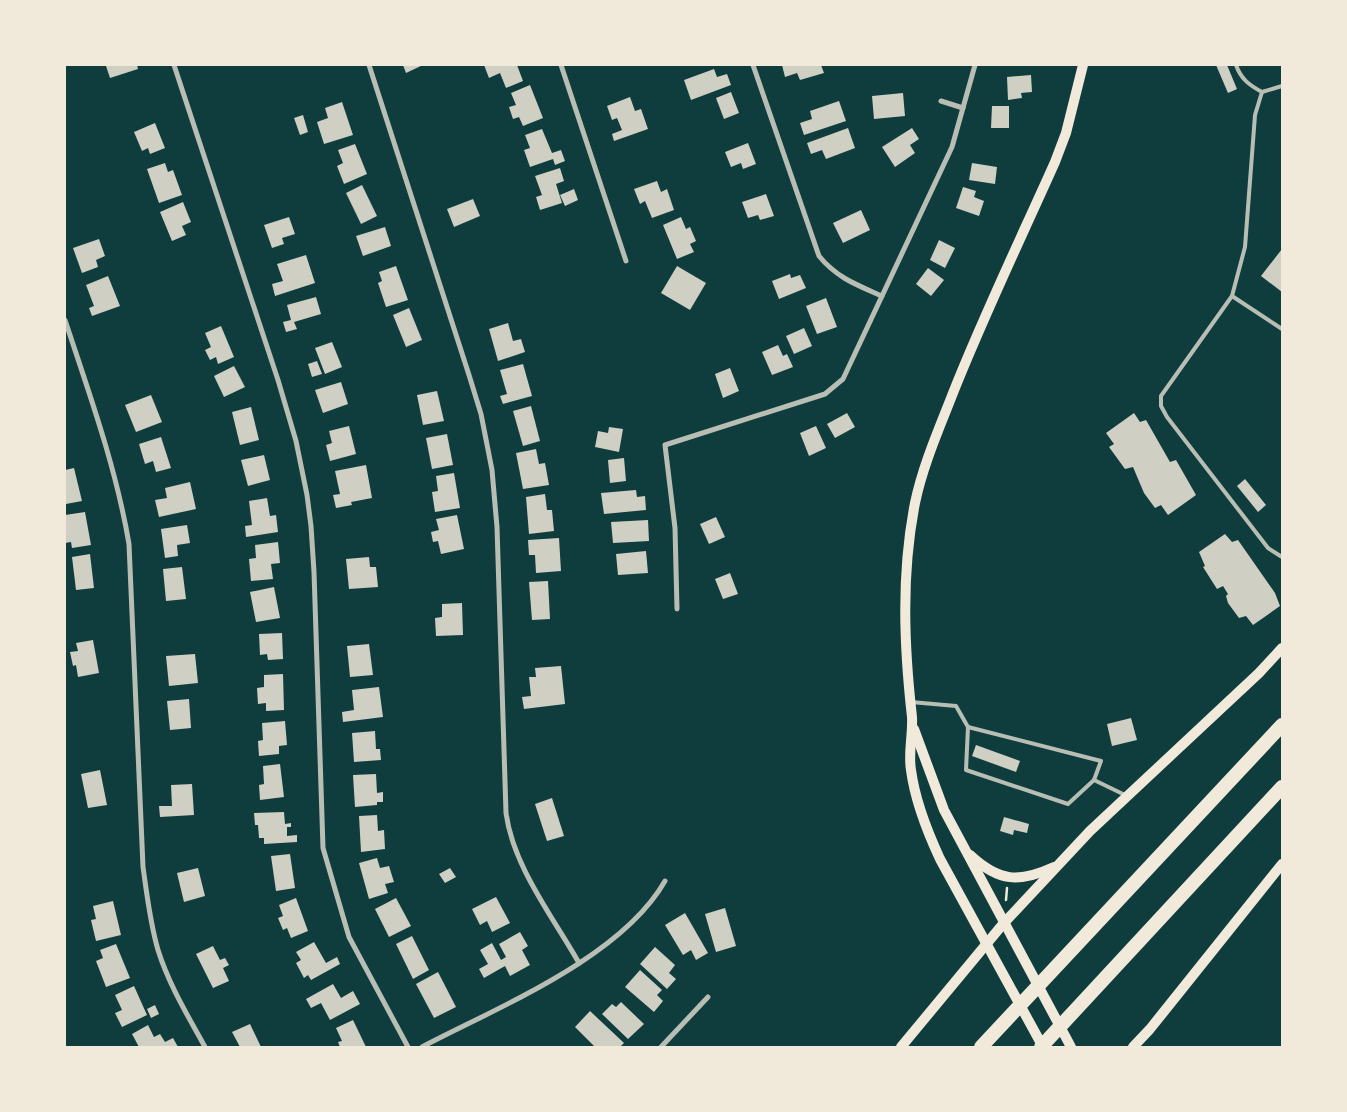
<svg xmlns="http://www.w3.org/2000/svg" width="1347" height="1112" viewBox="0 0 1347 1112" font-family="Rubik,sans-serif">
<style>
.building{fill:#cfcfc3}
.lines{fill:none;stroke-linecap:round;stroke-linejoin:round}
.path{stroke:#f1e9da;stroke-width:2.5}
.service{stroke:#b8beb3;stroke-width:4}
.minor{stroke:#b8beb3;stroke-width:5}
.secondary{stroke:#f1e9da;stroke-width:10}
.motorway{stroke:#f1e9da;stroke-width:14}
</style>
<rect width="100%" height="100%" fill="#0f3d3e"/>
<g class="building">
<path d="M 110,65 L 137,65 L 138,69 L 110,78 L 106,66 Z"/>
<path d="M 403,65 L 423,65 L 406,73 Z"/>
<path d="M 484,65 L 517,65 L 523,81 L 506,88 L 500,73 L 489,78 Z"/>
<path d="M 782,65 L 821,65 L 824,73 L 800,80 L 797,73 L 785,77 Z"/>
<path d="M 1216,65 L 1227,65 L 1237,89 L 1228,93 Z"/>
<path d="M 714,69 L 717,77 L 727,74 L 731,85 L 691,100 L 684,80 Z"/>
<path d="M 1031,75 L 1032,92 L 1021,93 L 1022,98 L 1008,100 L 1007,77 Z"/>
<path d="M 530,85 L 543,118 L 523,126 L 519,117 L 513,119 L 509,107 L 516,105 L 511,93 Z"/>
<path d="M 731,92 L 739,113 L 724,119 L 716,98 Z"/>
<path d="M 903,93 L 905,116 L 874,119 L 872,96 Z"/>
<path d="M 630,97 L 635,111 L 641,109 L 648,129 L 614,141 L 612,134 L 622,130 L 617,118 L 612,120 L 607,106 Z"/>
<path d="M 839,101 L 846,121 L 804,135 L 800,123 L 812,119 L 810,111 Z"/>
<path d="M 342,102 L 353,135 L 324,144 L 317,122 L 328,118 L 325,108 Z"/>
<path d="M 992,106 L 1009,106 L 1009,128 L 991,128 Z"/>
<path d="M 303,115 L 308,132 L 300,135 L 294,118 Z"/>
<path d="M 155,123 L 165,148 L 150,154 L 148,148 L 142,151 L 134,132 Z"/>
<path d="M 848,128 L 855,148 L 826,159 L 822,150 L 811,154 L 807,143 Z"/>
<path d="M 912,128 L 919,139 L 910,145 L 915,153 L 895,167 L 882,147 Z"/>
<path d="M 542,129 L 552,153 L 561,150 L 565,161 L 555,165 L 553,159 L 530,167 L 524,150 L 530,148 L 525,135 Z"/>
<path d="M 748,143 L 756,164 L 743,169 L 741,163 L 731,167 L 725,152 Z"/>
<path d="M 355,144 L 367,174 L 344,184 L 337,166 L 343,163 L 338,150 Z"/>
<path d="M 165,163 L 168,172 L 173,170 L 182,195 L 159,203 L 147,169 Z"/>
<path d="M 972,163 L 997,167 L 995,184 L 969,180 Z"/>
<path d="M 560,168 L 564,181 L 556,184 L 562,203 L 540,210 L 536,197 L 542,195 L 535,176 Z"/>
<path d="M 657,181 L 661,192 L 667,189 L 674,210 L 652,218 L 645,201 L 640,204 L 634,189 Z"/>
<path d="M 362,185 L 377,216 L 361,224 L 346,193 Z"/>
<path d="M 963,187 L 976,191 L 974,197 L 984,201 L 979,216 L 956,208 Z"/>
<path d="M 574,189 L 578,200 L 565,206 L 560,195 Z"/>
<path d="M 766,194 L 774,216 L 760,220 L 758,215 L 748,218 L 742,202 Z"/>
<path d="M 473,199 L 480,216 L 454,227 L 447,209 Z"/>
<path d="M 183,202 L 191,222 L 182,226 L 186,235 L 172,241 L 160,212 Z"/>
<path d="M 861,210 L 870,230 L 843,243 L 833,223 Z"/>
<path d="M 289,217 L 295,234 L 282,238 L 284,244 L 272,248 L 264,225 Z"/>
<path d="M 681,217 L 686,229 L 690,227 L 696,241 L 690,244 L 694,252 L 677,259 L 663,225 Z"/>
<path d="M 385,227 L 391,246 L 363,256 L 356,236 Z"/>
<path d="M 99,239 L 105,256 L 96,260 L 98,267 L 82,273 L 73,248 Z"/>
<path d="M 939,240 L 955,248 L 945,268 L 930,260 Z"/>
<path d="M 1282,249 L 1282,292 L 1261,276 Z"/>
<path d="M 306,255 L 315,283 L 275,296 L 272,284 L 283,281 L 277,264 Z"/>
<path d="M 396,266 L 408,300 L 386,307 L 378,283 L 382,281 L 379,272 Z"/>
<path d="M 677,266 L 706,283 L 690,310 L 661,293 Z"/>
<path d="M 928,268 L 944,280 L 931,296 L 916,284 Z"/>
<path d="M 790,274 L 791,278 L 800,275 L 806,288 L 779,299 L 772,281 Z"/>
<path d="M 108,276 L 120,306 L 92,316 L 89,308 L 94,306 L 86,285 Z"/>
<path d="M 316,297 L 321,314 L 294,322 L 297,329 L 286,332 L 283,322 L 291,320 L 287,305 Z"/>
<path d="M 826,298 L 837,327 L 817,334 L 806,306 Z"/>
<path d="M 409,308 L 422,340 L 406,347 L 393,315 Z"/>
<path d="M 508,323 L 513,341 L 521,339 L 525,352 L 498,361 L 489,329 Z"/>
<path d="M 221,326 L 234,357 L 218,364 L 216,357 L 210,360 L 205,350 L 211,347 L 205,333 Z"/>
<path d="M 804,328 L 812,346 L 794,354 L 786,336 Z"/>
<path d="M 332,342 L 342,367 L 325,374 L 315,348 Z"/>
<path d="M 778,345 L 783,356 L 787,354 L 793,367 L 772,375 L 762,352 Z"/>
<path d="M 317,361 L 322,374 L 312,377 L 308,364 Z"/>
<path d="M 523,364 L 532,396 L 503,404 L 500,396 L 507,394 L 500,370 Z"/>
<path d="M 234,366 L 245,387 L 224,397 L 214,376 Z"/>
<path d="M 730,368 L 739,391 L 723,398 L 715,374 Z"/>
<path d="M 341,382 L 348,404 L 323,413 L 315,390 Z"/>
<path d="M 437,391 L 444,421 L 423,425 L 417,395 Z"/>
<path d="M 151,395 L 162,422 L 136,432 L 125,405 Z"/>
<path d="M 531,406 L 540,441 L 523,446 L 513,411 Z"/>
<path d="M 251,407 L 259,440 L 240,445 L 232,412 Z"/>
<path d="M 847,413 L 855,427 L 835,438 L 827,424 Z"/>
<path d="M 1134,413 L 1140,422 L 1146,420 L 1170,462 L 1176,460 L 1196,495 L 1168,515 L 1161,505 L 1155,508 L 1144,493 L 1133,467 L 1125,469 L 1109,447 L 1114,444 L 1106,433 Z"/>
<path d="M 349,426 L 356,454 L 330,461 L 326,445 L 332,443 L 329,431 Z"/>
<path d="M 816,426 L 826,448 L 809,456 L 800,433 Z"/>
<path d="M 609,427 L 623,429 L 619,452 L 595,447 L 598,431 L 608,433 Z"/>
<path d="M 447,434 L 453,465 L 432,469 L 426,438 Z"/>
<path d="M 161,437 L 171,468 L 156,472 L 153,461 L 145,464 L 139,444 Z"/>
<path d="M 536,449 L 539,464 L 545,463 L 549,485 L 523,489 L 516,453 Z"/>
<path d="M 264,455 L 270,480 L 248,486 L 241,460 Z"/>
<path d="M 624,458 L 626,481 L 610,483 L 608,460 Z"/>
<path d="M 366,465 L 372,498 L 351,502 L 352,505 L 336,508 L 333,495 L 340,494 L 335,471 Z"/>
<path d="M 74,468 L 82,501 L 66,504 L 65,470 Z"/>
<path d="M 454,473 L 460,508 L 435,512 L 432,492 L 438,491 L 436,476 Z"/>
<path d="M 1245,479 L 1266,505 L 1258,512 L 1237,486 Z"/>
<path d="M 190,482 L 196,509 L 159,517 L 155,500 L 167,498 L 165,488 Z"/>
<path d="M 636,490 L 637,497 L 645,496 L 646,510 L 604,514 L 601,493 Z"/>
<path d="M 545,494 L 547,510 L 552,510 L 554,531 L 529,534 L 526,497 Z"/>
<path d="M 267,498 L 270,516 L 276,515 L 278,532 L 246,537 L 245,526 L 252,525 L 249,501 Z"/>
<path d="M 85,512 L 91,545 L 72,548 L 71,542 L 65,543 L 65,515 Z"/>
<path d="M 457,515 L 464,549 L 441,554 L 438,541 L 433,542 L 431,532 L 439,530 L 436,519 Z"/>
<path d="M 716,517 L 725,537 L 709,544 L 700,524 Z"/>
<path d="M 648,520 L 649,541 L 613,543 L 611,522 Z"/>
<path d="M 187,525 L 190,543 L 177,545 L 178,556 L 165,558 L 161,529 Z"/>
<path d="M 1225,534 L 1232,542 L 1238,540 L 1275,593 L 1280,606 L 1253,625 L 1246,616 L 1239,618 L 1228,603 L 1226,596 L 1228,594 L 1223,586 L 1217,589 L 1203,567 L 1205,566 L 1199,552 Z"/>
<path d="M 559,538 L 561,571 L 536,573 L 535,555 L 529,555 L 528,540 Z"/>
<path d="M 278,542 L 280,563 L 271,564 L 273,579 L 251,581 L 249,559 L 256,558 L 255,545 Z"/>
<path d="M 646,551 L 648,573 L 618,575 L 616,554 Z"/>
<path d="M 90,554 L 94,588 L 76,590 L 72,557 Z"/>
<path d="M 369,557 L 370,567 L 376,567 L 378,587 L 349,589 L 346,559 Z"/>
<path d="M 182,567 L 186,599 L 166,601 L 163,569 Z"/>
<path d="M 730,573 L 738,594 L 723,599 L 715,579 Z"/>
<path d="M 548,581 L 550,619 L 532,620 L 529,582 Z"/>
<path d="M 274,587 L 280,618 L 256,622 L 250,592 Z"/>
<path d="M 462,603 L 463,635 L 436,636 L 435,618 L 442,617 L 442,604 Z"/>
<path d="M 282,633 L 283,659 L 268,660 L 267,654 L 260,655 L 259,634 Z"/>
<path d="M 93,640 L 99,673 L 78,677 L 76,665 L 73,666 L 70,652 L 78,651 L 76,643 Z"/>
<path d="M 369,644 L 373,675 L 350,677 L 347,646 Z"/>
<path d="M 195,654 L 198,683 L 169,686 L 166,656 Z"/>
<path d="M 561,666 L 565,704 L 524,709 L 522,697 L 531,696 L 529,677 L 536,677 L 535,668 Z"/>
<path d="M 283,674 L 284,710 L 266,711 L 266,703 L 258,704 L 257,688 L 264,687 L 264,675 Z"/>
<path d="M 379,687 L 383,717 L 343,722 L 342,712 L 354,710 L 352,690 Z"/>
<path d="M 189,699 L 191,728 L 170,730 L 167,701 Z"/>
<path d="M 1131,718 L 1137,740 L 1112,746 L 1107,724 Z"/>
<path d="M 285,721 L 287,745 L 279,746 L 279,754 L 259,756 L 258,741 L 263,740 L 262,723 Z"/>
<path d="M 375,731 L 376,749 L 380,749 L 381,760 L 354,762 L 352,733 Z"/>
<path d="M 976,745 L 1020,761 L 1016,772 L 972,756 Z"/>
<path d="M 280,764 L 284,797 L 260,800 L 259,785 L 264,784 L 263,766 Z"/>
<path d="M 100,770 L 107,805 L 88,808 L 81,774 Z"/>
<path d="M 376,774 L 377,793 L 383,792 L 383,802 L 377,802 L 377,805 L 355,807 L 353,775 Z"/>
<path d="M 192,784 L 194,815 L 160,817 L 159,806 L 172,806 L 171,785 Z"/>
<path d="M 552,798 L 564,836 L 547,841 L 535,804 Z"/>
<path d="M 284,812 L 285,824 L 291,823 L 291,827 L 287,827 L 287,836 L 297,835 L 297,842 L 264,844 L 264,838 L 259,838 L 258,825 L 255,825 L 254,813 Z"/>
<path d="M 377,815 L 378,831 L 384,830 L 385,849 L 361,852 L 359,816 Z"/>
<path d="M 1004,817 L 1029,824 L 1027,833 L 1014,830 L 1013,835 L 1000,831 Z"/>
<path d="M 290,854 L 295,888 L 276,891 L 271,856 Z"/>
<path d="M 377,858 L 380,868 L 389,866 L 394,882 L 385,884 L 388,893 L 369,899 L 359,863 Z"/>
<path d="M 198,868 L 205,896 L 184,902 L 177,873 Z"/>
<path d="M 450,868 L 456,877 L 445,883 L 439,874 Z"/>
<path d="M 496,897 L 510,923 L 492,932 L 487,921 L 480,925 L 472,909 Z"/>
<path d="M 296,898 L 308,931 L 291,938 L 287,928 L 283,930 L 278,918 L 283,916 L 279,905 Z"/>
<path d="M 396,898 L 411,926 L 389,937 L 375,909 Z"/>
<path d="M 113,901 L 121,935 L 96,941 L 91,920 L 96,919 L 93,906 Z"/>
<path d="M 725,908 L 736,946 L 716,952 L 705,914 Z"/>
<path d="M 685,913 L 708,953 L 696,960 L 691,950 L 683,955 L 665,925 Z"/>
<path d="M 520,932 L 528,946 L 522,950 L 530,965 L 510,976 L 505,966 L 484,978 L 479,969 L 488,964 L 480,950 L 492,943 L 501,960 L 506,957 L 499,944 Z"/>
<path d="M 412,936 L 429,970 L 413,979 L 396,944 Z"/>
<path d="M 314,942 L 326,963 L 337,957 L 340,964 L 311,980 L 308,975 L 304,978 L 296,963 L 301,960 L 296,952 Z"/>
<path d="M 116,944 L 130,978 L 106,987 L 96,961 L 103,958 L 100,950 Z"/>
<path d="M 213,946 L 220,960 L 225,958 L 229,965 L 223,968 L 229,981 L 213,988 L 196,954 Z"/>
<path d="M 655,947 L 675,965 L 669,973 L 676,979 L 667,989 L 640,964 Z"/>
<path d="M 640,970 L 662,990 L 657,995 L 663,1001 L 654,1012 L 625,987 Z"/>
<path d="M 438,972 L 456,1007 L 434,1018 L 416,984 Z"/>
<path d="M 333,984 L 341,998 L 353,991 L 360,1004 L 330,1020 L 321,1003 L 311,1008 L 306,999 Z"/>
<path d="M 134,986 L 147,1015 L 122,1027 L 115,1013 L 122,1010 L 115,995 Z"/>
<path d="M 621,1002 L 644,1024 L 628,1039 L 602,1014 L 612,1004 L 616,1007 Z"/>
<path d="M 155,1005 L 159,1014 L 151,1018 L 147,1009 Z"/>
<path d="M 590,1011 L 624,1043 L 620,1047 L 595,1047 L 575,1027 Z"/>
<path d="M 353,1020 L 366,1047 L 340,1047 L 338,1042 L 342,1041 L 336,1028 Z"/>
<path d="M 250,1024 L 261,1047 L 240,1047 L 232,1032 Z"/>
<path d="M 148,1025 L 154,1037 L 160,1034 L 165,1042 L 173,1038 L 178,1047 L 139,1047 L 132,1034 Z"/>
</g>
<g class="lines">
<path class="path" d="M 1006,900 L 1007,888"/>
<g class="service">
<path d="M 1236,65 C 1241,79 1249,85 1262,92"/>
<path d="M 1282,86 L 1262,92 L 1255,115 L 1245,247 L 1232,296 L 1161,396 L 1161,406 L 1167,417 L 1268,548 L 1282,557"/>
<path d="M 1232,296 L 1282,329"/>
<path d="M 911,702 L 956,706 L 968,727 L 966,770 L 1068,804 L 1094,780 L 1125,795"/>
<path d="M 968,727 L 1101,761 L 1094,780"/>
</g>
<g class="minor">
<path d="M 174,65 L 278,380 L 296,441 L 307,495 L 311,526 L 314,572 L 323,848 L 349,937 L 408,1047"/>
<path d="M 369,65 L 469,375 L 481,414 L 492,470 L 497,527 L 506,813 C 513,866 553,917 579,963"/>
<path d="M 561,65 L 626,261"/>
<path d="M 753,65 L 819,256 C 837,278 857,285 882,296"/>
<path d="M 941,101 L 963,108"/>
<path d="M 65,320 C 89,393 116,467 129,544 L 143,867 C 147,895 150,923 158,950 C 169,985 188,1016 205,1047"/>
<path d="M 677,609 L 675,528 L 665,445 L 825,394 L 843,379 L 952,147 L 975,65"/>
<path d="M 422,1047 C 498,1007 621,958 665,881"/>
<path d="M 661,1047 L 708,997"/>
</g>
<g class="secondary">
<path d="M 914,729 L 944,810 L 1071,1047"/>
<path d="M 970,855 C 999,882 1019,883 1054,867"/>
<path d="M 901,1047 L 1003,924 L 1090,831 L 1259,673 L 1282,648"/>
<path d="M 1043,1047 L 940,859 C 927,831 915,801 911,770 C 908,753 913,735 912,717 C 904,646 901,574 915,503 C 923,465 939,429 953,393 C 984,315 1021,238 1055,162 L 1066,133 L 1083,65"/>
<path d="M 1133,1047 L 1150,1029 L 1282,864"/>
</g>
<g class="motorway">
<path d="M 981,1047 L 1282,725"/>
<path d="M 1041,1047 L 1282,787"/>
</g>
</g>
<rect width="1347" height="1112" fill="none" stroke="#f1e9da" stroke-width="132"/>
</svg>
